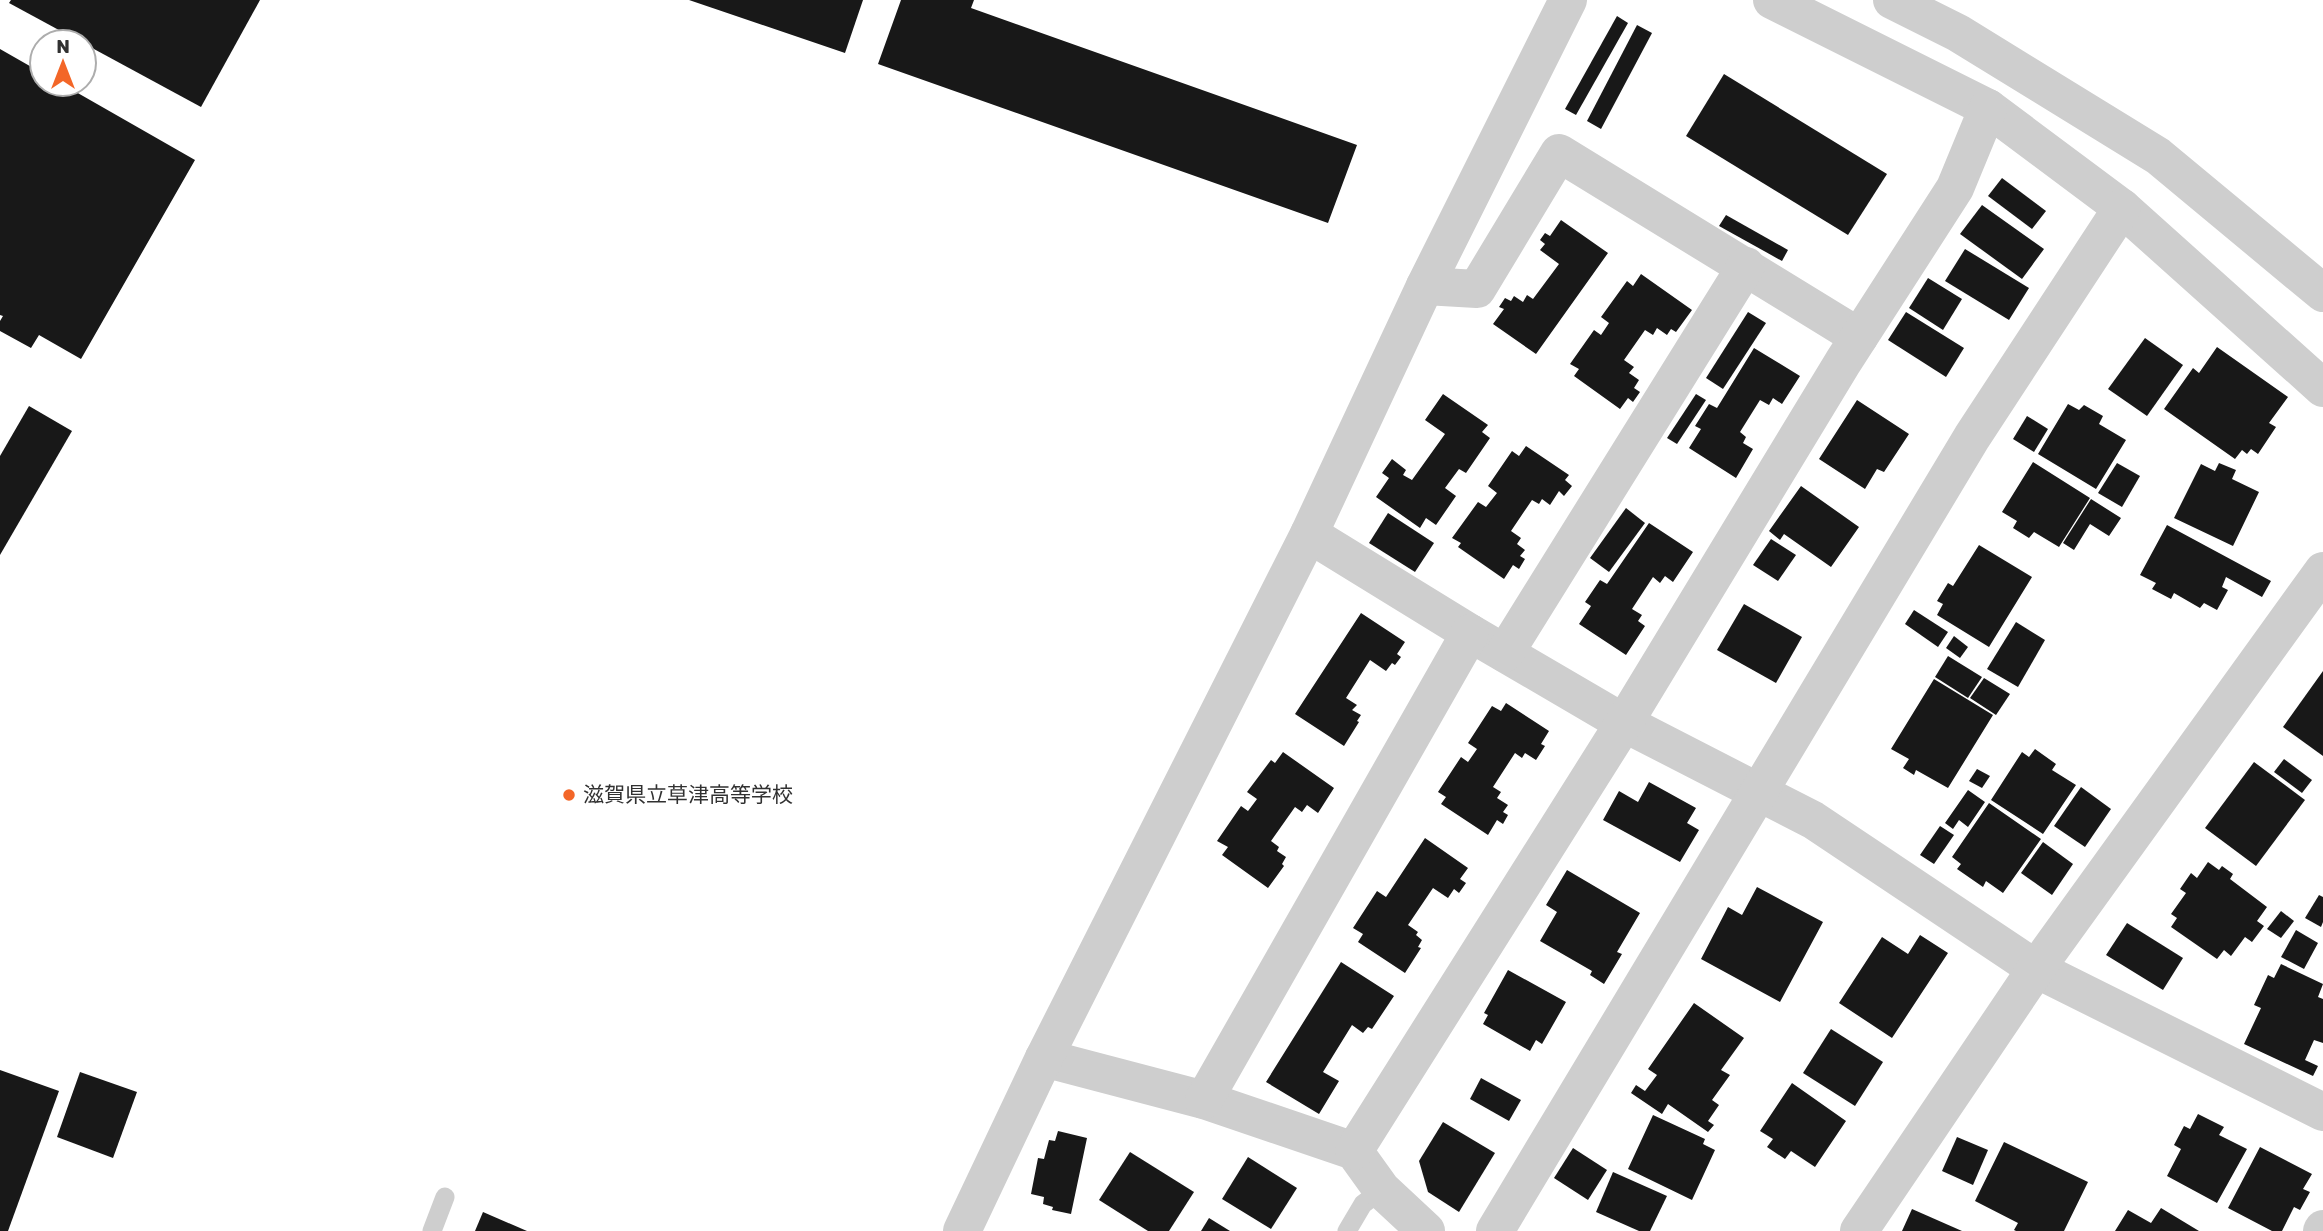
<svg xmlns="http://www.w3.org/2000/svg" width="2323" height="1231" viewBox="0 0 2323 1231" font-family="Rubik,'Noto Sans JP',sans-serif">
<style>
.building{fill:#181818}
.lines{fill:none;stroke-linecap:round;stroke-linejoin:round}
.service{stroke:#cecece;stroke-width:19}
.minor{stroke:#cecece;stroke-width:38}
.poi-dot{fill:#f36628;stroke:#fff;stroke-width:2.5}
.labels{text-anchor:middle;stroke-width:7;stroke-linejoin:round;paint-order:stroke}
.poi-label{font-size:21px;fill:#313131;stroke:#fff;text-anchor:start}
</style>
<rect width="100%" height="100%" fill="#fff"/>
<g class="building">
<path d="M 11,0 L 260,0 L 201,107 L 9,3 Z"/>
<path d="M 689,0 L 863,0 L 845,53 Z"/>
<path d="M 901,0 L 974,0 L 971,8 L 1357,145 L 1328,223 L 878,64 Z"/>
<path d="M 1617,16 L 1628,23 L 1576,115 L 1565,109 Z"/>
<path d="M 1637,25 L 1652,33 L 1601,129 L 1587,121 Z"/>
<path d="M 0,49 L 42,73 L 42,84 L 62,84 L 195,160 L 81,359 L 39,335 L 31,348 L 0,331 L 0,321 L 3,316 L 0,315 Z"/>
<path d="M 1724,74 L 1887,174 L 1848,235 L 1686,136 Z"/>
<path d="M 2002,178 L 2046,211 L 2032,229 L 1988,196 Z"/>
<path d="M 1982,205 L 2044,249 L 2022,279 L 1960,234 Z"/>
<path d="M 1726,215 L 1788,250 L 1782,261 L 1719,226 Z"/>
<path d="M 1561,220 L 1608,253 L 1536,354 L 1493,324 L 1504,309 L 1499,307 L 1505,298 L 1511,301 L 1514,296 L 1523,302 L 1527,295 L 1533,299 L 1559,264 L 1540,250 L 1545,244 L 1540,240 L 1545,233 L 1550,236 Z"/>
<path d="M 1965,249 L 2029,288 L 2009,320 L 1945,281 Z"/>
<path d="M 1641,274 L 1692,310 L 1676,332 L 1671,329 L 1667,335 L 1657,328 L 1653,335 L 1645,330 L 1624,360 L 1634,367 L 1629,373 L 1639,380 L 1634,388 L 1640,392 L 1633,402 L 1628,398 L 1620,409 L 1574,376 L 1579,369 L 1570,364 L 1594,330 L 1601,335 L 1609,323 L 1601,317 L 1627,281 L 1633,286 Z"/>
<path d="M 1928,278 L 1962,299 L 1943,330 L 1909,308 Z"/>
<path d="M 1748,312 L 1766,323 L 1723,389 L 1706,378 Z"/>
<path d="M 1906,312 L 1964,348 L 1946,377 L 1888,340 Z"/>
<path d="M 2145,338 L 2183,365 L 2147,416 L 2108,389 Z"/>
<path d="M 2217,347 L 2288,397 L 2269,423 L 2276,427 L 2258,454 L 2251,449 L 2247,454 L 2242,450 L 2235,459 L 2164,409 L 2193,368 L 2199,373 Z"/>
<path d="M 1754,348 L 1800,376 L 1782,404 L 1773,398 L 1769,405 L 1760,400 L 1740,432 L 1746,437 L 1743,443 L 1753,449 L 1736,478 L 1689,448 L 1701,429 L 1695,426 L 1709,404 L 1717,408 Z"/>
<path d="M 1443,394 L 1488,425 L 1482,432 L 1490,438 L 1466,473 L 1459,469 L 1445,488 L 1456,496 L 1436,525 L 1426,518 L 1420,528 L 1376,497 L 1389,478 L 1382,473 L 1392,459 L 1406,470 L 1403,475 L 1412,480 L 1445,434 L 1425,420 Z"/>
<path d="M 1696,394 L 1706,400 L 1677,444 L 1667,438 Z"/>
<path d="M 1857,400 L 1909,434 L 1884,472 L 1877,469 L 1865,489 L 1819,459 Z"/>
<path d="M 2068,404 L 2079,410 L 2084,405 L 2103,416 L 2099,424 L 2126,440 L 2096,489 L 2038,454 Z"/>
<path d="M 29,406 L 72,431 L 0,555 L 0,456 Z"/>
<path d="M 2027,416 L 2048,429 L 2034,452 L 2013,439 Z"/>
<path d="M 1526,446 L 1569,475 L 1565,480 L 1572,486 L 1564,496 L 1559,491 L 1550,505 L 1542,499 L 1539,504 L 1532,500 L 1511,531 L 1521,538 L 1517,544 L 1525,550 L 1520,556 L 1525,559 L 1519,569 L 1513,565 L 1504,579 L 1458,547 L 1461,543 L 1452,538 L 1478,502 L 1486,507 L 1497,493 L 1488,486 L 1512,451 L 1519,456 Z"/>
<path d="M 2033,462 L 2090,498 L 2059,547 L 2034,532 L 2029,538 L 2013,528 L 2017,521 L 2002,512 Z"/>
<path d="M 2117,463 L 2140,476 L 2122,507 L 2098,493 Z"/>
<path d="M 2219,463 L 2236,470 L 2232,479 L 2259,492 L 2233,546 L 2174,518 L 2201,464 L 2215,471 Z"/>
<path d="M 1801,486 L 1859,527 L 1831,567 L 1784,534 L 1780,540 L 1769,531 Z"/>
<path d="M 2091,499 L 2121,518 L 2109,536 L 2090,524 L 2074,550 L 2063,543 Z"/>
<path d="M 1626,508 L 1645,523 L 1609,572 L 1590,558 Z"/>
<path d="M 1388,513 L 1434,543 L 1415,572 L 1369,543 Z"/>
<path d="M 1649,523 L 1693,552 L 1673,582 L 1665,576 L 1660,583 L 1653,577 L 1632,609 L 1642,615 L 1638,621 L 1645,626 L 1626,655 L 1579,624 L 1591,606 L 1585,602 L 1600,580 L 1607,584 Z"/>
<path d="M 2167,525 L 2271,581 L 2262,597 L 2226,577 L 2222,587 L 2228,590 L 2217,610 L 2204,603 L 2200,608 L 2174,593 L 2171,599 L 2152,589 L 2156,583 L 2140,575 Z"/>
<path d="M 1771,539 L 1796,555 L 1778,581 L 1753,565 Z"/>
<path d="M 1979,545 L 2032,577 L 1989,647 L 1937,615 L 1943,604 L 1937,601 L 1948,583 L 1953,586 Z"/>
<path d="M 1744,604 L 1802,637 L 1776,683 L 1717,650 Z"/>
<path d="M 1914,610 L 1948,632 L 1938,647 L 1905,624 Z"/>
<path d="M 1361,613 L 1405,642 L 1397,654 L 1401,657 L 1395,665 L 1392,663 L 1386,671 L 1370,660 L 1346,698 L 1357,705 L 1352,710 L 1361,715 L 1357,721 L 1359,722 L 1344,746 L 1295,714 Z"/>
<path d="M 2016,622 L 2045,640 L 2018,687 L 1987,669 Z"/>
<path d="M 1954,636 L 1968,647 L 1960,658 L 1946,648 Z"/>
<path d="M 1948,656 L 1982,677 L 1968,698 L 1935,677 Z"/>
<path d="M 2323,671 L 2323,756 L 2283,727 Z"/>
<path d="M 1984,678 L 2010,694 L 1996,715 L 1970,698 Z"/>
<path d="M 1934,679 L 1993,715 L 1948,788 L 1916,770 L 1914,775 L 1903,768 L 1909,759 L 1891,749 Z"/>
<path d="M 1506,703 L 1549,731 L 1541,744 L 1545,746 L 1536,760 L 1525,753 L 1522,758 L 1515,753 L 1493,787 L 1501,792 L 1497,798 L 1508,805 L 1503,812 L 1508,815 L 1503,824 L 1497,820 L 1488,835 L 1441,804 L 1446,797 L 1438,792 L 1461,757 L 1468,762 L 1477,749 L 1468,743 L 1492,706 L 1501,711 Z"/>
<path d="M 2035,749 L 2056,764 L 2052,770 L 2076,785 L 2043,834 L 1991,800 L 2022,752 L 2029,757 Z"/>
<path d="M 1283,752 L 1334,788 L 1318,813 L 1307,805 L 1302,812 L 1295,807 L 1271,841 L 1279,847 L 1277,851 L 1286,857 L 1282,864 L 1284,866 L 1268,888 L 1222,855 L 1228,847 L 1217,841 L 1241,806 L 1248,811 L 1257,799 L 1247,792 L 1271,760 L 1275,763 Z"/>
<path d="M 2284,759 L 2312,780 L 2302,793 L 2274,772 Z"/>
<path d="M 2254,762 L 2305,800 L 2256,866 L 2205,828 Z"/>
<path d="M 1977,769 L 1990,776 L 1982,788 L 1969,781 Z"/>
<path d="M 1649,782 L 1696,808 L 1687,823 L 1699,830 L 1680,862 L 1603,820 L 1619,791 L 1638,802 Z"/>
<path d="M 2081,787 L 2111,809 L 2085,847 L 2054,826 Z"/>
<path d="M 1968,790 L 1985,802 L 1968,827 L 1959,820 L 1953,829 L 1945,823 Z"/>
<path d="M 1989,803 L 2041,839 L 2003,893 L 1986,881 L 1983,887 L 1957,869 L 1961,864 L 1952,857 Z"/>
<path d="M 1940,826 L 1954,835 L 1934,864 L 1920,855 Z"/>
<path d="M 1425,838 L 1468,868 L 1460,879 L 1466,883 L 1459,893 L 1454,889 L 1448,898 L 1433,888 L 1408,925 L 1418,932 L 1416,935 L 1422,940 L 1418,947 L 1421,948 L 1405,973 L 1358,942 L 1363,934 L 1353,928 L 1377,891 L 1386,897 Z"/>
<path d="M 2043,842 L 2073,864 L 2052,895 L 2021,873 Z"/>
<path d="M 2208,862 L 2219,870 L 2222,866 L 2233,874 L 2230,879 L 2267,907 L 2257,921 L 2264,926 L 2252,942 L 2245,937 L 2231,956 L 2224,950 L 2217,959 L 2171,927 L 2177,918 L 2171,914 L 2186,893 L 2180,889 L 2191,873 L 2197,878 Z"/>
<path d="M 1567,870 L 1640,913 L 1617,952 L 1622,954 L 1604,984 L 1590,975 L 1592,971 L 1540,941 L 1557,912 L 1546,905 Z"/>
<path d="M 1757,887 L 1823,922 L 1780,1002 L 1701,959 L 1728,907 L 1742,915 Z"/>
<path d="M 2319,895 L 2323,897 L 2323,922 L 2321,927 L 2305,918 Z"/>
<path d="M 2281,911 L 2294,921 L 2281,938 L 2267,929 Z"/>
<path d="M 2127,923 L 2183,958 L 2163,990 L 2106,955 Z"/>
<path d="M 2296,930 L 2318,943 L 2304,969 L 2281,957 Z"/>
<path d="M 1920,935 L 1948,953 L 1892,1038 L 1839,1003 L 1882,937 L 1908,954 Z"/>
<path d="M 1341,962 L 1394,996 L 1372,1029 L 1368,1027 L 1363,1033 L 1352,1025 L 1323,1072 L 1339,1081 L 1319,1114 L 1266,1082 Z"/>
<path d="M 2281,964 L 2323,984 L 2318,997 L 2323,999 L 2323,1043 L 2314,1040 L 2305,1060 L 2318,1066 L 2313,1076 L 2244,1044 L 2261,1008 L 2254,1005 L 2268,975 L 2274,978 Z"/>
<path d="M 1508,970 L 1566,1002 L 1542,1044 L 1536,1040 L 1530,1051 L 1483,1024 L 1488,1015 L 1484,1013 Z"/>
<path d="M 1694,1003 L 1744,1038 L 1721,1070 L 1730,1075 L 1712,1100 L 1719,1105 L 1708,1121 L 1714,1125 L 1708,1132 L 1668,1104 L 1662,1114 L 1631,1093 L 1636,1085 L 1645,1091 L 1657,1075 L 1648,1069 Z"/>
<path d="M 1831,1029 L 1883,1062 L 1855,1106 L 1803,1073 Z"/>
<path d="M 0,1070 L 59,1091 L 8,1231 L 0,1231 Z"/>
<path d="M 80,1072 L 137,1092 L 113,1158 L 57,1137 Z"/>
<path d="M 1481,1078 L 1521,1100 L 1509,1121 L 1470,1099 Z"/>
<path d="M 1792,1083 L 1846,1121 L 1815,1167 L 1791,1151 L 1785,1159 L 1767,1147 L 1773,1139 L 1760,1131 Z"/>
<path d="M 2198,1114 L 2224,1127 L 2219,1135 L 2247,1149 L 2217,1203 L 2167,1176 L 2181,1149 L 2174,1145 L 2184,1126 L 2190,1129 Z"/>
<path d="M 1653,1115 L 1705,1139 L 1703,1144 L 1715,1150 L 1692,1200 L 1628,1169 Z"/>
<path d="M 1443,1122 L 1495,1153 L 1459,1212 L 1428,1192 L 1419,1161 Z"/>
<path d="M 1058,1131 L 1087,1138 L 1071,1214 L 1052,1210 L 1053,1207 L 1043,1204 L 1044,1197 L 1031,1194 L 1038,1158 L 1044,1159 L 1049,1140 L 1055,1141 Z"/>
<path d="M 1957,1137 L 1988,1150 L 1973,1185 L 1942,1171 Z"/>
<path d="M 2004,1142 L 2088,1182 L 2064,1231 L 2016,1231 L 2014,1230 L 2018,1223 L 1975,1201 Z"/>
<path d="M 2260,1147 L 2312,1174 L 2303,1189 L 2310,1192 L 2300,1210 L 2294,1207 L 2282,1231 L 2272,1231 L 2228,1208 Z"/>
<path d="M 1573,1148 L 1607,1170 L 1588,1200 L 1554,1178 Z"/>
<path d="M 1130,1152 L 1194,1192 L 1169,1231 L 1148,1231 L 1099,1200 Z"/>
<path d="M 1248,1157 L 1297,1188 L 1271,1229 L 1222,1199 Z"/>
<path d="M 1613,1172 L 1667,1196 L 1650,1231 L 1639,1231 L 1596,1212 Z"/>
<path d="M 2161,1208 L 2199,1231 L 2115,1231 L 2128,1210 L 2151,1223 Z"/>
<path d="M 1912,1209 L 1962,1231 L 1902,1231 Z"/>
<path d="M 483,1212 L 527,1231 L 475,1231 Z"/>
<path d="M 1209,1218 L 1230,1231 L 1201,1231 Z"/>
</g>
<g class="lines">
<g class="service">
<path d="M 432,1231 L 445,1197"/>
<path d="M 1347,1231 L 1363,1204 L 1382,1190"/>
</g>
<g class="minor">
<path d="M 1772,0 L 1988,108 L 2122,208 L 2323,388"/>
<path d="M 1892,0 L 1958,33 L 2158,156 L 2323,293"/>
<path d="M 1425,286 L 1477,289 L 1559,153 L 1859,337"/>
<path d="M 1309,534 L 1470,633 L 1624,723 L 1813,820 L 2036,969 L 2323,1112"/>
<path d="M 1505,653 L 1746,266"/>
<path d="M 1044,1058 L 1204,1100 L 1354,1151 L 1382,1190 L 1426,1231"/>
<path d="M 1204,1100 L 1470,633"/>
<path d="M 1354,1151 L 1624,723 L 1843,362 L 1955,188 L 1988,108"/>
<path d="M 962,1231 L 1044,1058 L 1309,534 L 1425,286 L 1568,0"/>
<path d="M 1495,1231 L 1972,437 L 2122,208"/>
<path d="M 1859,1231 L 2036,969 L 2323,571"/>
<path d="M 2322,1231 L 2323,1229"/>
</g>
</g>
<circle class="poi-dot" cx="569" cy="795" r="7"/>
<g class="labels">
<g class="poi-label">
<text x="583" y="802">滋賀県立草津高等学校</text>
</g>
</g>
<g transform="translate(63 63)"><circle r="33" fill="#ffffff" stroke="#adadad" stroke-width="2"/>
<path d="M0-5L12 26L0 18L-12 26Z" fill="#f36628"/>
<text y="-10" font-size="19" font-weight="bold" text-anchor="middle" fill="#313131">N</text>
</g>
</svg>
